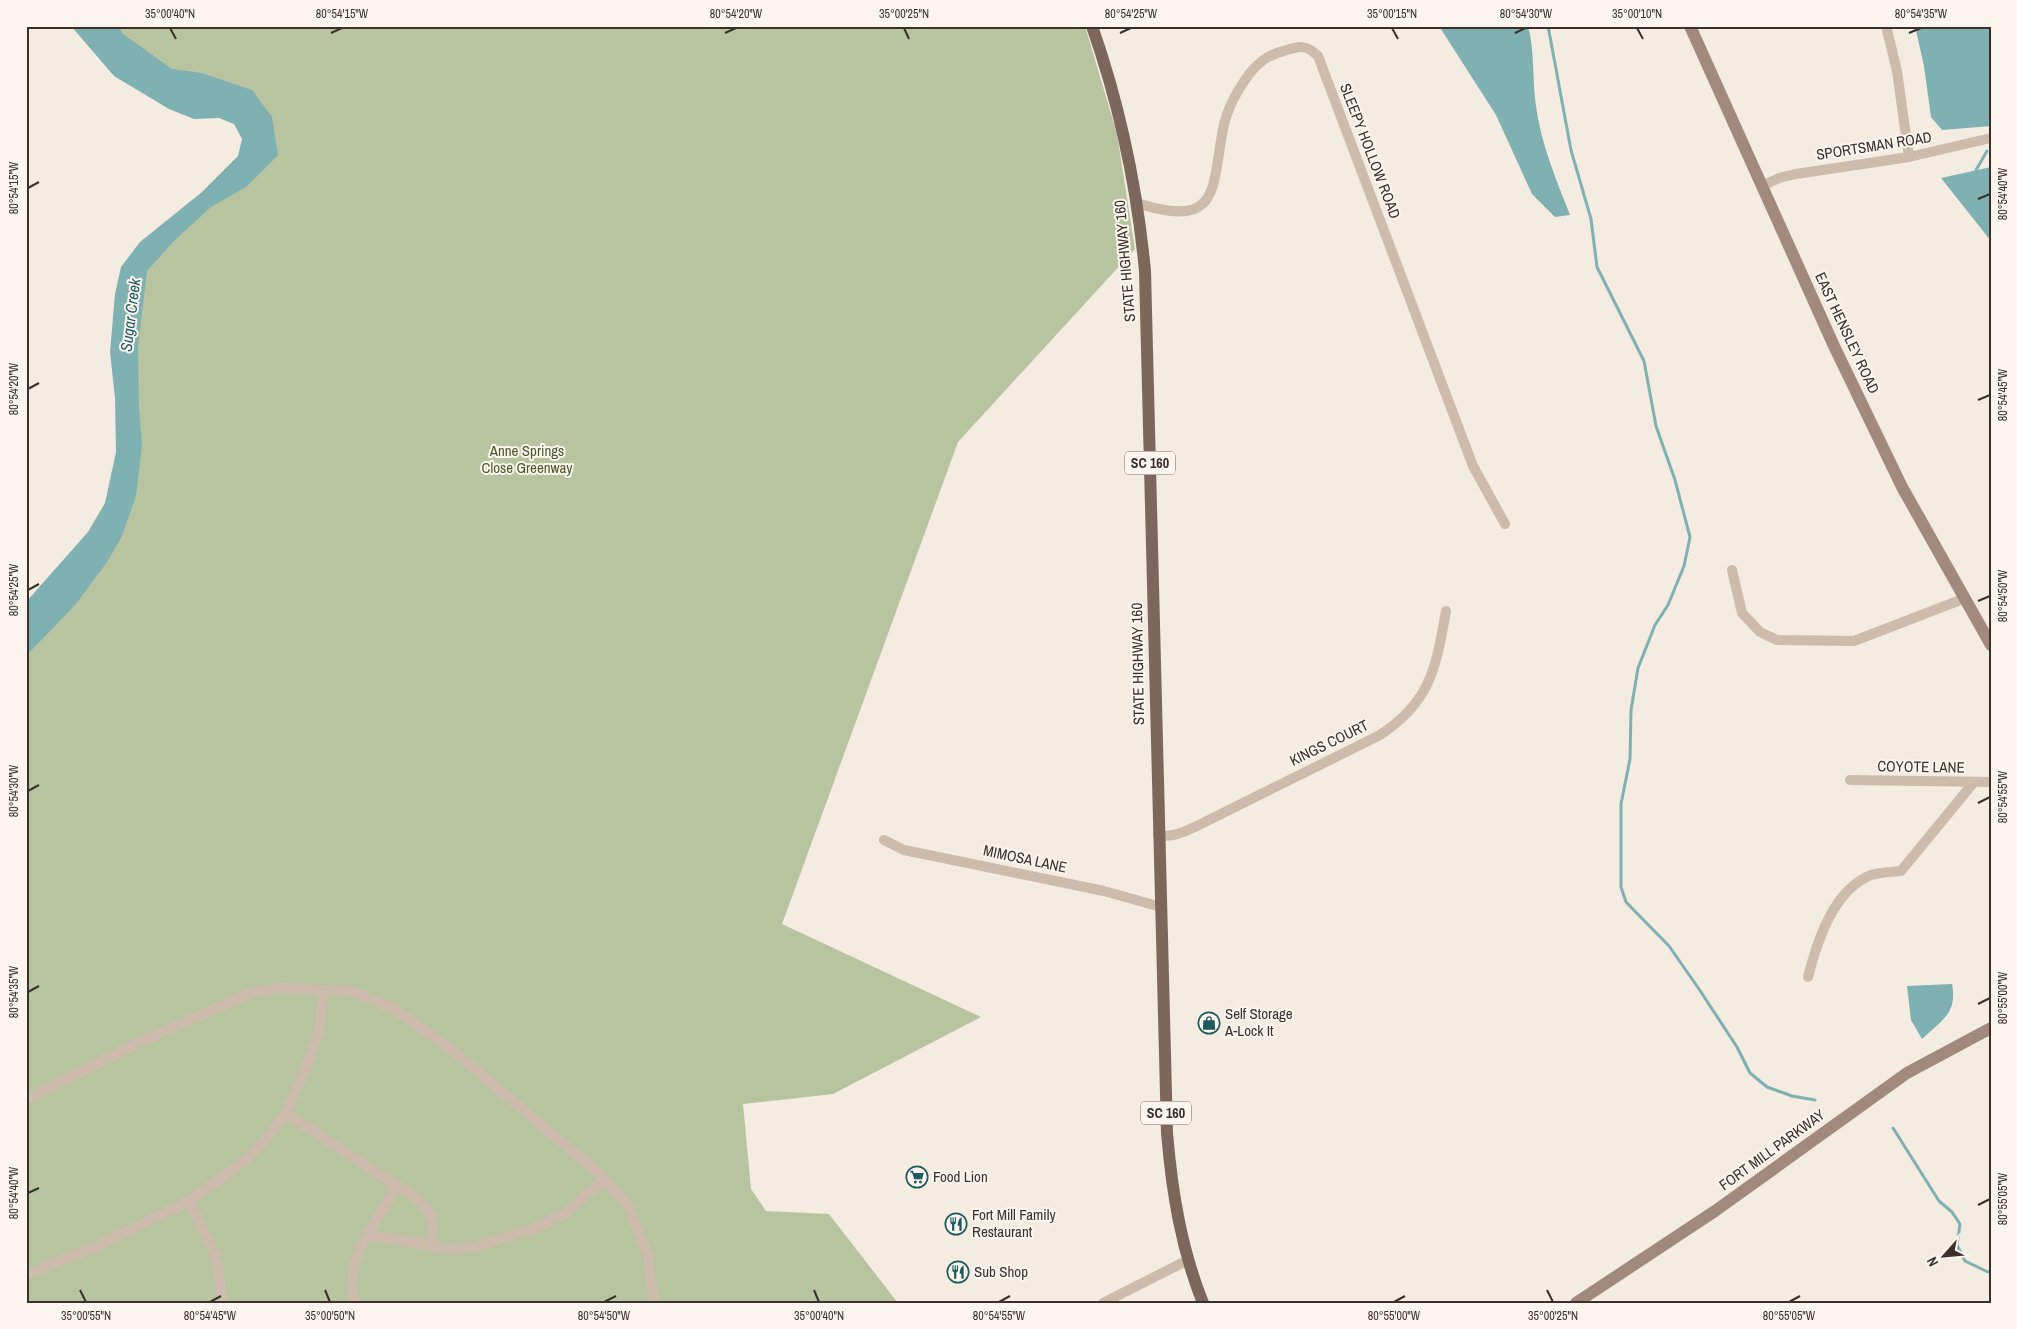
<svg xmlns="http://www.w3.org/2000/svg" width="2017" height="1329" viewBox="0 0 2017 1329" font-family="'Archivo Narrow',sans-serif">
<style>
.green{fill:#b8c4a0}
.water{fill:#7fb0b2}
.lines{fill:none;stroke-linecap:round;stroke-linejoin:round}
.stream{stroke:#7fb0b2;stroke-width:3}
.street{stroke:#cdbbac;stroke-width:10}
.secondary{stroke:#a18a7d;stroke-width:12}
.primary{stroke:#7d675c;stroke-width:12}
.ticks{fill:none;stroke:#3b302b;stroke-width:2}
.labels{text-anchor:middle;stroke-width:4;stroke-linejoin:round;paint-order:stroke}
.shield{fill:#fbf5ee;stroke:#756b66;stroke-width:1}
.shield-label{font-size:14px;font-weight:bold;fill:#3b302b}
.street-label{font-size:15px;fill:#3b302b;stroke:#fbf5ee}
.park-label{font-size:15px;fill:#4a5a2e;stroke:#fbf5ee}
.poi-label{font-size:15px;fill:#3b302b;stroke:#fbf5ee;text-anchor:start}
.water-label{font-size:16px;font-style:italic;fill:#1f5a5e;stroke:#fbf5ee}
.neatline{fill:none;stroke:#3b302b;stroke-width:2}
.ticks-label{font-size:12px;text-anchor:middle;fill:#3b302b}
</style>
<rect width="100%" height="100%" fill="#f4ebe1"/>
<path class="green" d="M 97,26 L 1085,26 L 1117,134 L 1135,249 L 958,442 L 782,924 L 981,1017 L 833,1094 L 743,1104 L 751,1189 L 766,1211 L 829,1214 L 898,1303 L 26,1303 L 26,631 L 117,510 L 134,274 L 229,190 L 252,121 Z"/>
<g class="water">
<path d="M 71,26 L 118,26 L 123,34 L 172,69 L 202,73 L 252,90 L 272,117 L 278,155 L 246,187 L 211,207 L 173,242 L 147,271 L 138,346 L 139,408 L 142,445 L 136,496 L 122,536 L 107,562 L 76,604 L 26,656 L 26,602 L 88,532 L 105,503 L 116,452 L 115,398 L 110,352 L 115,294 L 121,267 L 140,242 L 202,192 L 238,156 L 242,139 L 234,124 L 219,118 L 194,119 L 169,109 L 114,76 Z"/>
<path d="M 1439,26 L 1528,26 C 1535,52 1532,79 1536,106 C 1541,144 1556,179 1570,215 L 1555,217 L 1532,194 L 1496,115 Z"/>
<path d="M 1915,26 L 1991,26 L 1991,126 L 1942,130 L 1931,117 L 1924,66 Z"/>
<path d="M 1991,167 L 1991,241 L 1941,178 Z"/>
<path d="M 1952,984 C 1958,1013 1941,1021 1922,1039 L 1911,1020 L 1907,986 Z"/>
</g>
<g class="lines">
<g class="stream">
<path d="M 1548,26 L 1571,150 L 1591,219 L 1597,267 L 1644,361 L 1656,426 L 1675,480 L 1690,537 L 1684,566 L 1668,605 L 1655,625 L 1638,668 L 1631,710 L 1630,759 L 1621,804 L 1621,887 L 1626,902 L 1669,946 L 1699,989 L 1737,1047 L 1750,1073 L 1767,1087 L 1792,1096 L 1815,1100"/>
<path d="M 1976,170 L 1987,151"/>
<path d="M 1893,1128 L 1939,1201 L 1952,1212 L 1960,1224 L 1957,1245 L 1965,1261 L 1988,1272 L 1991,1271"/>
</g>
<g class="street">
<path d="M 1886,26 L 1897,71 L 1909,157"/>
<path d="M 1762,186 L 1779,178 L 1796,174 L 1909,157 L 1991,138"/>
<path d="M 1137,203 C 1223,231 1211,186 1224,124 C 1228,108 1236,93 1245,80 C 1255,65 1266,55 1284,51 C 1299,46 1306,44 1318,56 L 1473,466 L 1505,524"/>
<path d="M 1732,570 L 1742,613 L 1760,632 L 1777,640 L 1854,641 L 1963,599"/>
<path d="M 1850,780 L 1991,782"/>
<path d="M 1158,835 C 1174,838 1186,831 1201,824 L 1380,735 C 1431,702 1436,667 1446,611"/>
<path d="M 884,840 L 904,850 L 1104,891 L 1161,907"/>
<path d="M 1808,977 C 1817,942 1833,890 1871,875 C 1880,872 1892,872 1901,871 L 1974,782"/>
<path d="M 324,990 L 319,1032 L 306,1068 L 286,1113 L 397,1186 C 381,1214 355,1246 352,1279 C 351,1286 354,1295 354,1303"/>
<path d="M 26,1099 L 135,1044 L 253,992 L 282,988 L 350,991 L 393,1008 L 452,1050 L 595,1170 L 628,1205 L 648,1256 L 654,1303"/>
<path d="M 397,1186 C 412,1193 431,1207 433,1225 C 433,1232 431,1239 430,1245"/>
<path d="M 189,1201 L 246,1160 L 266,1139 L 286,1113"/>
<path d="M 368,1235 L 449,1249 L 474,1247 L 533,1229 L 567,1212 L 604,1179"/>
<path d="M 26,1275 L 97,1246 L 189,1201 L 214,1252 L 219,1271 L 222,1303"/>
<path d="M 1103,1303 L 1188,1260"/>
</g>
<g class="secondary">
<path d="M 1690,26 L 1834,346 L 1902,487 L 1991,645"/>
<path d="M 1576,1303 L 1715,1211 L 1907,1073 L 1991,1028"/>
</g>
<path class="primary" d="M 1092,26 C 1120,106 1137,187 1145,271 L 1167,1133 C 1172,1192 1181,1248 1203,1303"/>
</g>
<path class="ticks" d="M 170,28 L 176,39M 904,28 L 909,39M 1392,28 L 1398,39M 1637,28 L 1643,39M 331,33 L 342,28M 725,33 L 736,28M 1120,33 L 1131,28M 1515,33 L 1526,28M 1909,33 L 1921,28M 28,188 L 39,182M 1978,199 L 1990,194M 28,389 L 39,383M 1978,400 L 1990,395M 28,590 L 39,584M 1978,601 L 1990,596M 28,791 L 39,785M 1978,803 L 1990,797M 28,992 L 39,986M 1978,1004 L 1990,998M 28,1193 L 39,1188M 1978,1205 L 1990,1199M 80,1290 L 86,1302M 325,1290 L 330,1302M 814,1290 L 819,1302M 1547,1290 L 1553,1302M 210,1302 L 221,1296M 604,1302 L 616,1296M 999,1302 L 1010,1296M 1394,1302 L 1405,1296M 1789,1302 L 1800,1296"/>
<defs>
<g id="shop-ring" transform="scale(1.125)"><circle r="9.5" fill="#fbf5ee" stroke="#1f5a5e" stroke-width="1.5"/><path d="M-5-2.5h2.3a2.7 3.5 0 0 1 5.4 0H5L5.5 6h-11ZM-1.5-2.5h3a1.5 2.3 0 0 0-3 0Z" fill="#1f5a5e"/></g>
<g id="supermarket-ring" transform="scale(1.125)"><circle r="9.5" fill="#fbf5ee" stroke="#1f5a5e" stroke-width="1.5"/><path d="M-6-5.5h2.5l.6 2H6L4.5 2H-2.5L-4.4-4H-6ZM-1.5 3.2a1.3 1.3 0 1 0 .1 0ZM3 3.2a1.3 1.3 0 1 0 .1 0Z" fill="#1f5a5e"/></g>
<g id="restaurant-ring" transform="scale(1.125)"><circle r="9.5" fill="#fbf5ee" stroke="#1f5a5e" stroke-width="1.5"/><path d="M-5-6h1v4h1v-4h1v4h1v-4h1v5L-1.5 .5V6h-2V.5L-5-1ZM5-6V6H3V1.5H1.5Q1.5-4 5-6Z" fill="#1f5a5e"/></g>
</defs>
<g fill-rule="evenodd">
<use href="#shop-ring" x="1209" y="1023"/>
<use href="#supermarket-ring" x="917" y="1177"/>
<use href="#restaurant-ring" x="956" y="1224"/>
<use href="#restaurant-ring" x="958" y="1272"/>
</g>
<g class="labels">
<g class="shield">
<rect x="1125" y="451.5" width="50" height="23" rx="4"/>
<rect x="1141" y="1101.5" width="50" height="23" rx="4"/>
</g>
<g class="shield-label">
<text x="1150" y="468">SC 160</text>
<text x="1166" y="1118">SC 160</text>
</g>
<g class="street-label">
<text transform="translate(1874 146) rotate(-9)" y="5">SPORTSMAN ROAD</text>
<text transform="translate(1370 151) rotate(69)" y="5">SLEEPY HOLLOW ROAD</text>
<text transform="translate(1125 261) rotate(-95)" y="5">STATE HIGHWAY 160</text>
<text transform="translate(1847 333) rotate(65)" y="5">EAST HENSLEY ROAD</text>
<text transform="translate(1138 664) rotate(-91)" y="5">STATE HIGHWAY 160</text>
<text transform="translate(1329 743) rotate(-26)" y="5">KINGS COURT</text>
<text transform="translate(1921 767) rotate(1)" y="5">COYOTE LANE</text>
<text transform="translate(1025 859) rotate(12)" y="5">MIMOSA LANE</text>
<text transform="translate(1772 1150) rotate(-36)" y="5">FORT MILL PARKWAY</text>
</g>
<g class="park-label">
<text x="527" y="456">Anne Springs<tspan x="527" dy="17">Close Greenway</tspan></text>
</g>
<g class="poi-label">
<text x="1225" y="1019">Self Storage<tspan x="1225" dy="17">A-Lock It</tspan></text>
<text x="933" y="1182">Food Lion</text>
<text x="972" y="1220">Fort Mill Family<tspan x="972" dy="17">Restaurant</tspan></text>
<text x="974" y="1277">Sub Shop</text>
</g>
<g class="water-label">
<text transform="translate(130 315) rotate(-83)" y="6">Sugar Creek</text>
</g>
</g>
<rect width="2017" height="1329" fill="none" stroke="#fbf5ee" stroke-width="55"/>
<g transform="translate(1944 1256) rotate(243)" stroke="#fbf5ee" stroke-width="4" paint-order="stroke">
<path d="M0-4L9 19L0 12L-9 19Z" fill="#3b302b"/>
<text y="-8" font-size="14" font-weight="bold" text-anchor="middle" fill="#3b302b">N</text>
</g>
<rect x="28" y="28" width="1962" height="1274" class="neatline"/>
<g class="ticks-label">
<text x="170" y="18">35°00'40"N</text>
<text x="342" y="18">80°54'15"W</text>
<text x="736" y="18">80°54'20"W</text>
<text x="904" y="18">35°00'25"N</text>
<text x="1131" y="18">80°54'25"W</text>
<text x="1392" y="18">35°00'15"N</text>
<text x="1526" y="18">80°54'30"W</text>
<text x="1637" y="18">35°00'10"N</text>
<text x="1921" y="18">80°54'35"W</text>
<text transform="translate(14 188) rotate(-90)" y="4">80°54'15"W</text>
<text transform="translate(2003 194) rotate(-90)" y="4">80°54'40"W</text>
<text transform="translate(14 389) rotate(-90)" y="4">80°54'20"W</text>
<text transform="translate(2003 395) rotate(-90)" y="4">80°54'45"W</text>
<text transform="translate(14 590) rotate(-90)" y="4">80°54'25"W</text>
<text transform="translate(2003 596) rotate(-90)" y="4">80°54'50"W</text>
<text transform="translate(14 791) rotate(-90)" y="4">80°54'30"W</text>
<text transform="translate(2003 797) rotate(-90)" y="4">80°54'55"W</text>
<text transform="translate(14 992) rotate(-90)" y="4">80°54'35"W</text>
<text transform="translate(2003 998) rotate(-90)" y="4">80°55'00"W</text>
<text transform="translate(14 1193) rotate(-90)" y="4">80°54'40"W</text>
<text transform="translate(2003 1199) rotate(-90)" y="4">80°55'05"W</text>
<text x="86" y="1320">35°00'55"N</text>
<text x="210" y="1320">80°54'45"W</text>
<text x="330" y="1320">35°00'50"N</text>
<text x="604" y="1320">80°54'50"W</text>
<text x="819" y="1320">35°00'40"N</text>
<text x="999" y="1320">80°54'55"W</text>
<text x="1394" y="1320">80°55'00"W</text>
<text x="1553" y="1320">35°00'25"N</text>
<text x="1789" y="1320">80°55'05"W</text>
</g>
</svg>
